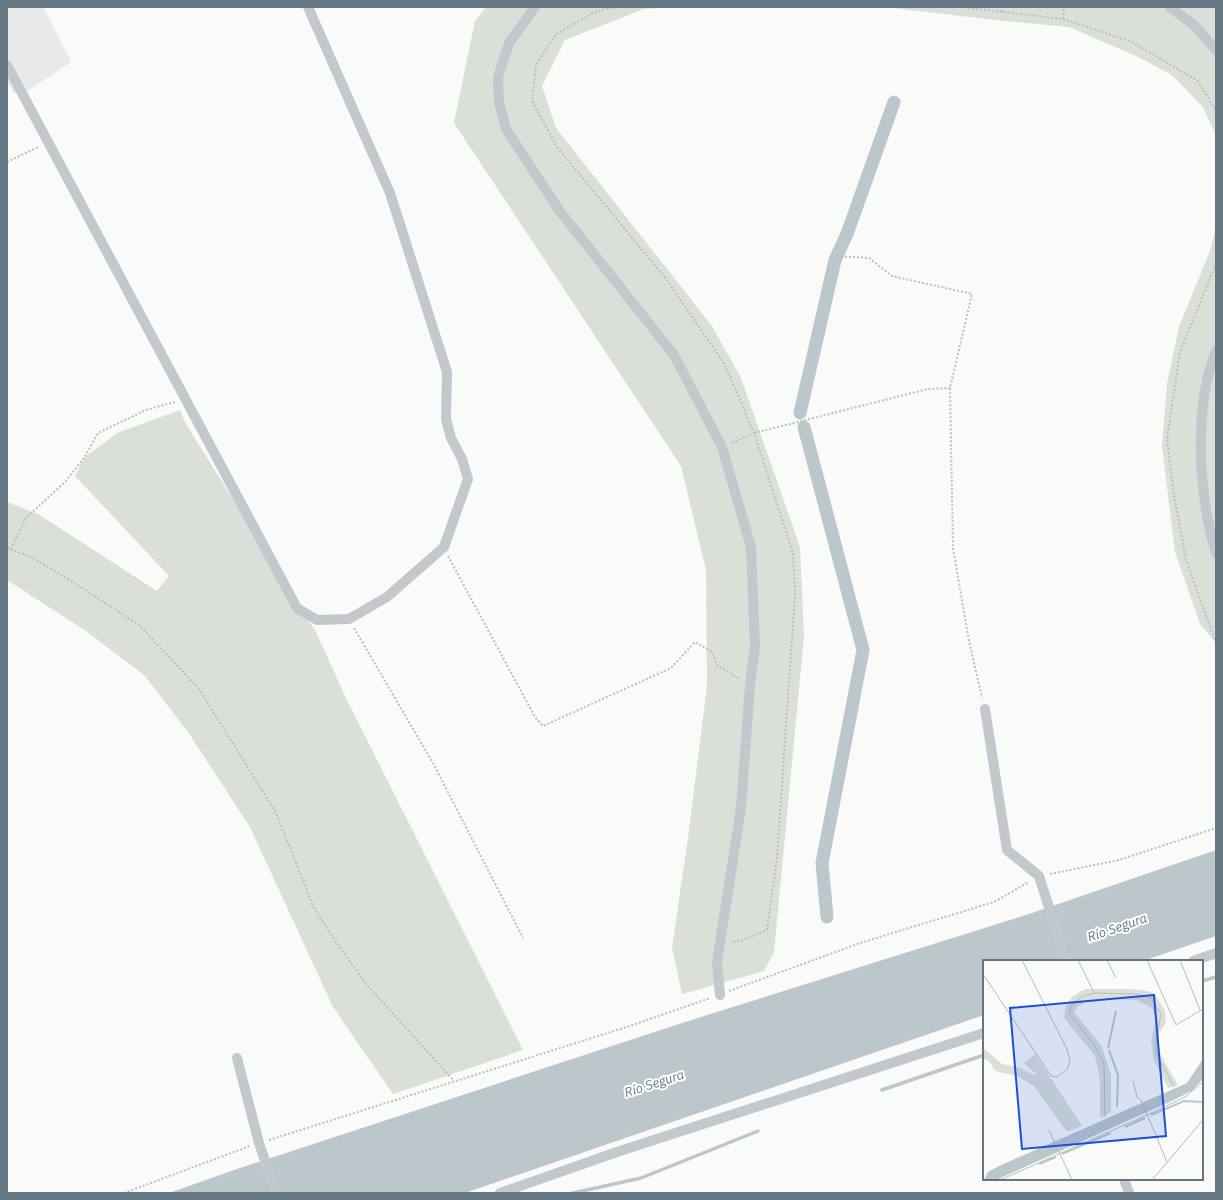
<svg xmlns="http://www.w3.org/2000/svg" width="1223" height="1200" viewBox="0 0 1223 1200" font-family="'IBM Plex Sans',sans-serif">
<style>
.built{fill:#e8e9e9}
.green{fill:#dadfd7}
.water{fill:#bbc7cb}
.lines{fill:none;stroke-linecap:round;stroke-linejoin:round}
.stream{stroke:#bbc7cb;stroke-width:3.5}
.canal{stroke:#bbc7cb;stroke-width:13}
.path{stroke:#bbbfc2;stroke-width:2;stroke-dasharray:2 2;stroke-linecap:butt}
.minor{stroke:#c3c8cc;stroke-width:10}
.labels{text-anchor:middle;stroke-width:4;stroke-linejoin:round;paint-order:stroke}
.water-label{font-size:13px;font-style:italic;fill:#60757c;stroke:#fff}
.inset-river{fill:none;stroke:#bbc7cb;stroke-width:2}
.inset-road{fill:none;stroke:#b5bdc2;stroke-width:1}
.view{fill:#1d4ed8;fill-opacity:0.15;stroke:#1d4ed8;stroke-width:2}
.inset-edge{fill:none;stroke:#657683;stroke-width:2}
</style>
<rect width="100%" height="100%" fill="#fafaf8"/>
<path class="built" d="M 7,7 L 43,7 L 71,62 L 23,94 L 14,93 L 7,81 Z"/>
<g class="green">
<path d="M 486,7 L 676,7 L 644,9 L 565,40 L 542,86 L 556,128 L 712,326 L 741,378 L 800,547 L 804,636 L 774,952 L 764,971 L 682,994 L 672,948 L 688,838 L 707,686 L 706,570 L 681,466 L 454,123 L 475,21 Z"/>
<path d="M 884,7 L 1216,7 L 1216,136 L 1203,107 L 1172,75 L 1136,56 L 1069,27 L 1004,21 Z"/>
<path d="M 1216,227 L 1216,643 L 1200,624 L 1175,552 L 1162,446 L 1167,384 L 1179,327 L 1210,251 Z"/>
<path d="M 180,410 L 186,424 L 316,632 L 345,696 L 523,1050 L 393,1094 L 333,1007 L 250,827 L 188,732 L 144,675 L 86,631 L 7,580 L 7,502 L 38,514 L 157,591 L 169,576 L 75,476 L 84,458 L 117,433 Z"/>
</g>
<path class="water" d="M 1216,850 L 1216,936 L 1143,961 L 984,961 L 984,1015 L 465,1193 L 169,1193 L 237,1169 L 682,1023 L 1032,913 Z"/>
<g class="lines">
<g class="stream">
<path d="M 1202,981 L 1216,977"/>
<path d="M 882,1090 L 984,1055"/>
<path d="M 573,1193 L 641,1178 L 758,1131"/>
</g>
<g class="canal">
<path d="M 800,413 L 835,260 L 847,234 L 894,102"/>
<path d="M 804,427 L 863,650 L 822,863 L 827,917"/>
</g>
<g class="path">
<path d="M 616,7 L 597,11 L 556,34 L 536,65 L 532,101 L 557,147 L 667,280 L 725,365 L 754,433 L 793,553 L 795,594 L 777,858 L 767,930 L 740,941 L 731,942"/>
<path d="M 960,7 L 1063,19 L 1132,42 L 1198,81 L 1216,111"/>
<path d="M 1002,12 L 1002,7"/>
<path d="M 1063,19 L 1064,7"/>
<path d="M 7,162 L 38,147"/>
<path d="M 837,256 L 869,258 L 892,276 L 972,294 L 950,388 L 953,548 L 969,641 L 982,698"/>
<path d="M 1216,264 L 1180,352 L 1167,438 L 1174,495 L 1186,560 L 1216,643"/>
<path d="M 732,443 L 754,433 L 928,389 L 950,388"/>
<path d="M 7,548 L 31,557 L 71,581 L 139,625 L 199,689 L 276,813 L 314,908 L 339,946 L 366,984 L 454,1081"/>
<path d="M 11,549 L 26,518 L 65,482 L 84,458 L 98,433 L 146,410 L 175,402"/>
<path d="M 448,556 L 535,717 L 543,726 L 671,668 L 695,642 L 712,652 L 717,665 L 740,679"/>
<path d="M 354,628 L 433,763 L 523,938"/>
<path d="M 1050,874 L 1119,860 L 1216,828"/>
<path d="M 729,991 L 860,943 L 994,902 L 1029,882"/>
<path d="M 269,1140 L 633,1025 L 710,998"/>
<path d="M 124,1193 L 250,1146"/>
</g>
<g class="minor">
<path d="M 535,7 L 509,43 L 498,78 L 499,102 L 506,129 L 559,210 L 674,355 L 722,447 L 751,547 L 755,646 L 750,685 L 741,808 L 717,962 L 720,995"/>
<path d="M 1170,7 L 1195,26 L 1216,50"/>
<path d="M 7,65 L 297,608 L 317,620 L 349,619 L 387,597 L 444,547 L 468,479 L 462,459 L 451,438 L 446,419 L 447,372 L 390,193 L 308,7"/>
<path d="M 1216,351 C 1213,360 1209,370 1207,380 C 1196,434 1200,500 1216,553"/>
<path d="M 985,709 L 1007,850 L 1039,876 L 1066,961"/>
<path d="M 1193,961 L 1216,953"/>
<path d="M 237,1058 L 259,1143 L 276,1193"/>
<path d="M 1124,1179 L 1129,1193"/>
<path d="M 500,1193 L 617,1152 L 984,1033"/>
</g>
</g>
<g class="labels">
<g class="water-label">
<text transform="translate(1117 927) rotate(-19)" y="5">Río Segura</text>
<text transform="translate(654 1083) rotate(-18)" y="5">Río Segura</text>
</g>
</g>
<g transform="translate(983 960)">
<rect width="220" height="220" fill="#fafaf8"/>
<path d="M 102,29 L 148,29 L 165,31 L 172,34 L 182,51 L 183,62 L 176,74 L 176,92 L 195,125 L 185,128 L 171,101 L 168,81 L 173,59 L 169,48 L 153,40 L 121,39 L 103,42 L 94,47 L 91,52 L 118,85 L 128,114 L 128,152 L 117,158 L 117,121 L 112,96 L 81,58 L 83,45 L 89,37 ZM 0,88 L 19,104 L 37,108 L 51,115 L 53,114 L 41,103 L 52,94 L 99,166 L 84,172 L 51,126 L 34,116 L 12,111 L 6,101 L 0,98 Z" fill="#dadfd7"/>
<path d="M 220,99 L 219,120 L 210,130 L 193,139 L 13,220 L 1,220 L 5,212 L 16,206 L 204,123 Z" fill="#bbc7cb"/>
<path class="inset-river" d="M 125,88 L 133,51M 126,90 L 135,115 L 134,147M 168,155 L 201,141 L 220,142M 142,167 L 162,158M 79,194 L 128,173M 56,204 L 73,197"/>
<path class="inset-road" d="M 95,0 L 111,33M 124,0 L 133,18M 164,0 L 193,65 L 220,49M 197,0 L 217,50M 0,14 L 68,116 L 74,117 L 85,108 L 87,99 L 83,87 L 39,0M 150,121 L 154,137 L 158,140 L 184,202M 122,157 L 121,104 L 110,83 L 87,55 L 87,47 L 96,38 L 111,33 L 154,34 L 168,38 L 178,54 L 173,80 L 173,93 L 191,127M 66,170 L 89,220M 17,220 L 164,155 L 202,137 L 220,122M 169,220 L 220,160"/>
<path class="view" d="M 171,35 L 183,176 L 39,189 L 27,48 Z"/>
<rect width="220" height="220" class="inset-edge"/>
</g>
<rect width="1223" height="1200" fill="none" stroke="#657683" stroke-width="16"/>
</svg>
